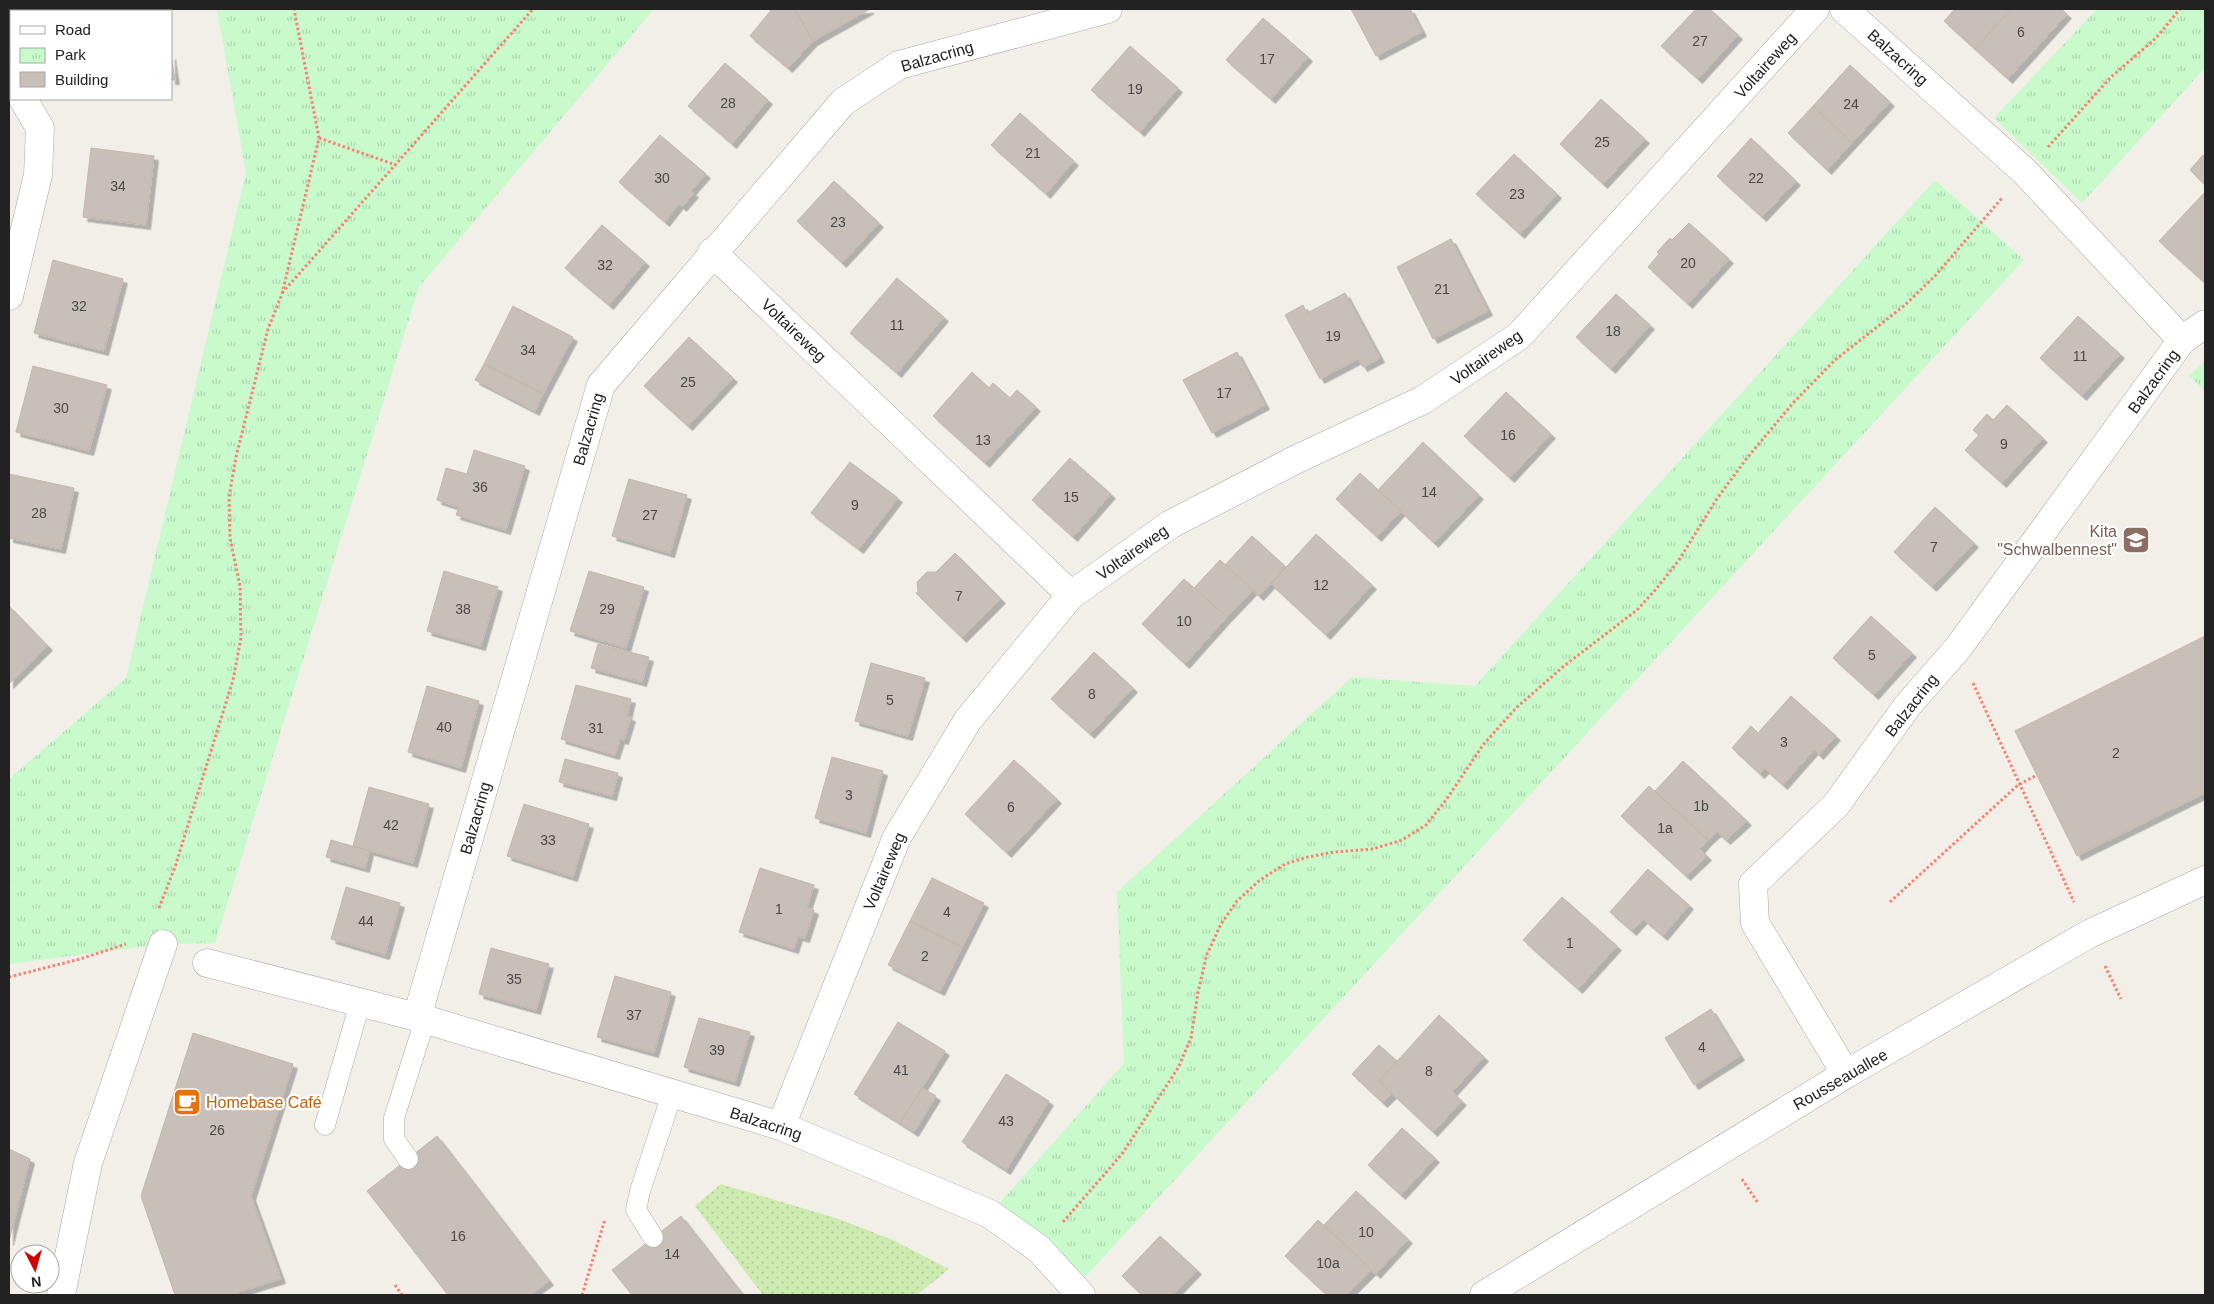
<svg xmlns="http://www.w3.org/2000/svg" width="2214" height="1304" viewBox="0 0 2214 1304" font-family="Arial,sans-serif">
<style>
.grass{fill:url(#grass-dots)}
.park{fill:url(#park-tufts)}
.building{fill:#c7bfb8;stroke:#c4b6ab;filter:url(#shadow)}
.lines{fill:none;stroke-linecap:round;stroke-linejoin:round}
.service-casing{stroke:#a9a9a9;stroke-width:21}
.pedestrian-casing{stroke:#a9a9a9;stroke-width:29}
.minor-casing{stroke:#a9a9a9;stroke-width:29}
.path{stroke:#fa8072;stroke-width:3;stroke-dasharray:2.5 2.5;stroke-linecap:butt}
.service{stroke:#fff;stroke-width:20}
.pedestrian{stroke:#fff;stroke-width:28}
.minor{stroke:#fff;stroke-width:28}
.labels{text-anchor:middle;stroke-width:4.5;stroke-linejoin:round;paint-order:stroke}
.number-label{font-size:14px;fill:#4b4948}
.street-label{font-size:16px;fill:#222;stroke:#fff}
.education-label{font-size:16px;fill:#785e54;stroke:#fff;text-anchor:end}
.food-label{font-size:16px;fill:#c56008;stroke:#fff;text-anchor:start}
</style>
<defs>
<pattern id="grass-dots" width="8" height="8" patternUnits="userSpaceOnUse" patternTransform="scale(1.25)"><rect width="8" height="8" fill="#cdebb0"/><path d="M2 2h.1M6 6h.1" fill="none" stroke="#b0c997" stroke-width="1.8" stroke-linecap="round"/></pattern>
<pattern id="park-tufts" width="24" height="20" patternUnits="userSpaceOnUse" patternTransform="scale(1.25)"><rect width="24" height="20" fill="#c8facc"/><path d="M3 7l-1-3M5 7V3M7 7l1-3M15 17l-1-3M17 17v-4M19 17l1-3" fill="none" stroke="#acd6af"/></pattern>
<filter id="shadow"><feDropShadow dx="4.5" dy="4.5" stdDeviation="0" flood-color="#0004"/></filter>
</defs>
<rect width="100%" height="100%" fill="#f2efe9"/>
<path class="grass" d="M 721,1184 L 836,1218 L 893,1240 L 949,1269 L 917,1295 L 763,1295 L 695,1206 Z"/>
<g class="park">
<path d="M 217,9 L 654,9 L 419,287 L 215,943 L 163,944 L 9,964 L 9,779 L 126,678 L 246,173 Z"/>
<path d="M 2097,9 L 2205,9 L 2205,68 L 2082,203 L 1994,118 Z"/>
<path d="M 1935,180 L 2024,260 L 1086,1276 L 1039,1249 L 990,1214 L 1124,1063 L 1117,892 L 1352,677 L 1475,686 Z"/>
<path d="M 2205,361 L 2205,391 L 2189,376 Z"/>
</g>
<g class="building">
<path d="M 772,9 L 795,9 L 813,41 L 788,68 L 750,36 Z"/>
<path d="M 795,9 L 870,9 L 813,41 Z"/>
<path d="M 1351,9 L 1410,9 L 1422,32 L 1376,56 Z"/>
<path d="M 1696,9 L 1710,9 L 1738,35 L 1698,79 L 1661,46 Z"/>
<path d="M 1955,9 L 2011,9 L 1975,49 L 1944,21 Z"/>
<path d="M 2011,9 L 2061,9 L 2067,14 L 2008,79 L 1975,49 Z"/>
<path d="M 1263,18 L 1308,57 L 1271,99 L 1226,60 Z"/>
<path d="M 1130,46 L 1178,88 L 1140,132 L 1091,90 Z"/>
<path d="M 171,55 L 175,80 L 171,80 Z"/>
<path d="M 725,63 L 768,100 L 732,144 L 688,106 Z"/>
<path d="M 1850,65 L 1890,102 L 1852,143 L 1813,106 Z"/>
<path d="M 1601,99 L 1645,139 L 1603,184 L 1560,144 Z"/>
<path d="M 1813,106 L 1852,143 L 1827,170 L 1788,133 Z"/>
<path d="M 1020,113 L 1074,161 L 1046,194 L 991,145 Z"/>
<path d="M 660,135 L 706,174 L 691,191 L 694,193 L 682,207 L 679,204 L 665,222 L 619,182 Z"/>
<path d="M 1751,138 L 1796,181 L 1762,217 L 1717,176 Z"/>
<path d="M 91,148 L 154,156 L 146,225 L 83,217 Z"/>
<path d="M 1514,154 L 1557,194 L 1520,234 L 1476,194 Z"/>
<path d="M 2203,155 L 2205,157 L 2205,185 L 2190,170 Z"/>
<path d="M 834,181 L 879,223 L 842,263 L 797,221 Z"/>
<path d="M 2205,192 L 2205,283 L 2159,241 Z"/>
<path d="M 1689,223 L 1729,259 L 1688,304 L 1648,267 L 1659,254 L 1657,252 L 1670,238 L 1672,240 Z"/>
<path d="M 602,225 L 645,262 L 609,305 L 565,268 Z"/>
<path d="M 1451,239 L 1488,311 L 1433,339 L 1397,267 Z"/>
<path d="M 53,260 L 123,279 L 104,351 L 34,333 Z"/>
<path d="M 897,278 L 944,317 L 897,373 L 850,333 Z"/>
<path d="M 1345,293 L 1380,358 L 1363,367 L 1358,359 L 1320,379 L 1285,315 L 1303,305 L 1307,313 Z"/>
<path d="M 1616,294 L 1650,325 L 1611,369 L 1576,337 Z"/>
<path d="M 513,306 L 573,337 L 543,394 L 484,364 Z"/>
<path d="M 2078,316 L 2120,354 L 2082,396 L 2040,358 Z"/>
<path d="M 689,337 L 733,378 L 688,426 L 644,386 Z"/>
<path d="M 1237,352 L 1265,405 L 1212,433 L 1183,380 Z"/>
<path d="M 484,364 L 543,394 L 535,411 L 475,380 Z"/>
<path d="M 33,366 L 107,385 L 89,451 L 16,432 Z"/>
<path d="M 972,372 L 989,388 L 993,383 L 1010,398 L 1017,390 L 1036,407 L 985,463 L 933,416 Z"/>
<path d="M 1506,392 L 1551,434 L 1510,478 L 1464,436 Z"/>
<path d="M 2007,405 L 2043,438 L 2002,483 L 1965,450 L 1979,435 L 1973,430 L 1987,414 L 1993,420 Z"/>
<path d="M 1423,442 L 1479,495 L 1434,543 L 1378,490 Z"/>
<path d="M 474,450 L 525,466 L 506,530 L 456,515 L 459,507 L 437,500 L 446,468 L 467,474 Z"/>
<path d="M 1070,458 L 1111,494 L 1073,537 L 1032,500 Z"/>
<path d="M 850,462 L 898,498 L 859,549 L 811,513 Z"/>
<path d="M 1360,473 L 1401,511 L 1377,537 L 1336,499 Z"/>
<path d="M 9,474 L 74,488 L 61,549 L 9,538 Z"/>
<path d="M 629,479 L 687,495 L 670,553 L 612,536 Z"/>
<path d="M 1935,507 L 1974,543 L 1932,587 L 1894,552 Z"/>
<path d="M 1316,534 L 1372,585 L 1326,635 L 1271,584 Z"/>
<path d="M 1252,536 L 1286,567 L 1259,596 L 1225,565 Z"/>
<path d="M 955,553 L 1001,599 L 962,638 L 916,593 L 918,591 L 917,582 L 927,572 L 936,572 Z"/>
<path d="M 1220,560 L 1253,590 L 1227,617 L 1194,588 Z"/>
<path d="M 444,571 L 498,587 L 481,646 L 427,631 Z"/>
<path d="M 589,571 L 644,587 L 626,648 L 570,631 Z"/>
<path d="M 1184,579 L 1227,617 L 1185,664 L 1142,624 Z"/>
<path d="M 9,606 L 48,646 L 9,684 Z"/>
<path d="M 1871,616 L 1912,653 L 1874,695 L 1833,658 Z"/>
<path d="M 2205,636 L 2205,793 L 2077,856 L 2015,731 Z"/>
<path d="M 598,644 L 649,657 L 642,682 L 591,668 Z"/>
<path d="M 1094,652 L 1133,688 L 1090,734 L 1051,699 Z"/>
<path d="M 871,663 L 925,678 L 908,736 L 855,721 Z"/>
<path d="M 576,685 L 631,699 L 627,716 L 631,717 L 624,740 L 620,739 L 615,755 L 561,739 Z"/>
<path d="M 427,686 L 479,701 L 461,768 L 408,752 Z"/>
<path d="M 1791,696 L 1836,736 L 1819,755 L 1814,750 L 1783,785 L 1765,769 L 1760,774 L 1732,748 L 1751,726 L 1758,733 Z"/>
<path d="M 832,757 L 883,771 L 866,833 L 815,818 Z"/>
<path d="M 565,759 L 618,773 L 612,796 L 559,782 Z"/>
<path d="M 1014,760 L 1057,799 L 1007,853 L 965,814 Z"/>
<path d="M 1683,761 L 1747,821 L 1726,840 L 1717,832 L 1708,840 L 1655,791 Z"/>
<path d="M 1649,786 L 1708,840 L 1700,849 L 1707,856 L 1686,876 L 1621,816 Z"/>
<path d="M 369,787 L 429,804 L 413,863 L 353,846 Z"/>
<path d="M 524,804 L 589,824 L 573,877 L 507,856 Z"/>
<path d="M 331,840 L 369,851 L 365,868 L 326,857 Z"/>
<path d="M 760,868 L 814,885 L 807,907 L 814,910 L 805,938 L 798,936 L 794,949 L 739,932 Z"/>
<path d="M 1648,869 L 1689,905 L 1663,936 L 1643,919 L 1632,931 L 1610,912 Z"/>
<path d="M 932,878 L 984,903 L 962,947 L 910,921 Z"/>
<path d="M 346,887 L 400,903 L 385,955 L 331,939 Z"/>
<path d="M 1562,897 L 1617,946 L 1578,989 L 1523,940 Z"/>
<path d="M 910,921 L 962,947 L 940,991 L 888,965 Z"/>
<path d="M 491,948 L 549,964 L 536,1010 L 479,994 Z"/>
<path d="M 615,976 L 671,992 L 654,1053 L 597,1037 Z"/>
<path d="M 1711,1009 L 1740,1056 L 1694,1085 L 1665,1038 Z"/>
<path d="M 1439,1015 L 1484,1057 L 1452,1092 L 1462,1101 L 1433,1132 L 1379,1081 Z"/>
<path d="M 699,1018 L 750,1032 L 735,1082 L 684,1067 Z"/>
<path d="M 898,1022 L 945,1051 L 900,1123 L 854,1094 Z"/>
<path d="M 193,1033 L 293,1064 L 251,1196 L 281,1279 L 229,1295 L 175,1295 L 141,1196 Z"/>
<path d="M 1379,1045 L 1397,1061 L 1379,1081 L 1392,1094 L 1383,1103 L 1352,1074 Z"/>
<path d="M 1006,1074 L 1049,1101 L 1006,1170 L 962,1142 Z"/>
<path d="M 922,1088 L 936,1096 L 914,1132 L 900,1123 Z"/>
<path d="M 1402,1128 L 1435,1158 L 1401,1195 L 1368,1165 Z"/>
<path d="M 437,1136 L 549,1281 L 530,1295 L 448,1295 L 367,1191 Z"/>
<path d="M 9,1149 L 30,1159 L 9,1241 Z"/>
<path d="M 1356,1191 L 1408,1239 L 1376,1274 L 1324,1225 Z"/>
<path d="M 681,1216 L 743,1295 L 632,1295 L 612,1270 Z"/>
<path d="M 1318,1220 L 1372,1270 L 1347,1295 L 1327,1295 L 1285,1256 Z"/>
<path d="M 1160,1236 L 1197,1270 L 1173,1295 L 1142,1295 L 1122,1276 Z"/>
</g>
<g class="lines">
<g class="service-casing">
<g id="service">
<path d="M 325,1125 L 360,1003"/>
<path d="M 408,1159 L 394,1139 L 394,1118 L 425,1020"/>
<path d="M 653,1237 L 636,1210 L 640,1191 L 672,1094"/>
</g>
</g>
<g class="pedestrian-casing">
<path id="pedestrian" d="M 61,1295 L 88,1163 L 163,944"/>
</g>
<g class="minor-casing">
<g id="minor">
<path d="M 1844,9 L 2025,172 L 2182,340"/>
<path d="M 9,74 L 11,77"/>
<path d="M 712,252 L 1071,595"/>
<path d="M 9,296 L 38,175 L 40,128 L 23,99"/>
<path d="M 207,963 L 417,1017 L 781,1126 L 990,1214 L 1039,1249 L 1081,1295"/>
<path d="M 417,1017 L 601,385 L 843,102 L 899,65 L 1108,9"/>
<path d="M 1846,1074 L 1755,923 L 1753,884 L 1836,805 L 1908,705 L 1958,648 L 2182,340 L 2205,324"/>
<path d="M 781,1126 L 897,837 L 968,720 L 1071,595 L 1171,524 L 1297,459 L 1423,400 L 1519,336 L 1815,9"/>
<path d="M 1484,1295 L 1846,1074 L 2089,934 L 2205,880"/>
</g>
</g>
<g class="path">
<path d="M 319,138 L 396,165"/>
<path d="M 2048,147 L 2111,77 L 2156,38 L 2180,9"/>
<path d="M 282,293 L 533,9"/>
<path d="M 1973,683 L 2074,902"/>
<path d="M 1890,902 L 2018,785 L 2037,775"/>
<path d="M 159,908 L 175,867 L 233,680 L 241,638 L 240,586 L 230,538 L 229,497 L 236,457 L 268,329 L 282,294 L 319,138 L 294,9"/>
<path d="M 2105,966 L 2121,999"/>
<path d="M 9,977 L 80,959 L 126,944"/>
<path d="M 1742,1179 L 1758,1203"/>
<path d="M 1063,1222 L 1122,1154 L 1178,1068 L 1191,1038 L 1198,992 L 1207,954 L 1221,924 L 1237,901 L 1260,880 L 1285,864 L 1308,857 L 1334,852 L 1373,849 L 1402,840 L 1426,825 L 1446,800 L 1483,745 L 1516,708 L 1564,666 L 1637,610 L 1657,588 L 1679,560 L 1716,500 L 1747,458 L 1794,402 L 1835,360 L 1905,305 L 1935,276 L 2002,198"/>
<path d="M 395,1285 L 402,1295"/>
<path d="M 582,1295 L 605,1219"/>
</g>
<use href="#service" class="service"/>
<use href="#pedestrian" class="pedestrian"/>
<use href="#minor" class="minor"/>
</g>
<defs>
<g id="school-square" transform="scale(1.4375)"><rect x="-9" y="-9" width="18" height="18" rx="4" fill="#8d6e63" stroke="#fff"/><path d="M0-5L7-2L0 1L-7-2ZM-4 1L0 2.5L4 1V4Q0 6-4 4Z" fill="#fff"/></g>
<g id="cafe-square" transform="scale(1.4375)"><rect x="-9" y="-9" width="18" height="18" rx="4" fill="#e8710a" stroke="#fff"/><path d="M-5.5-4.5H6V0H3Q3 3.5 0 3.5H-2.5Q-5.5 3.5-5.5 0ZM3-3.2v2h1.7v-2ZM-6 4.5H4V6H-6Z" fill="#fff"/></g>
</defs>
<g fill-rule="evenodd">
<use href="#school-square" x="2136" y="540"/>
<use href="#cafe-square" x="187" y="1102"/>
</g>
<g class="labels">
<g class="number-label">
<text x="2021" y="37">6</text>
<text x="1700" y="46">27</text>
<text x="1267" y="64">17</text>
<text x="1135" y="94">19</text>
<text x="728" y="108">28</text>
<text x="1851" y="109">24</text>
<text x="1602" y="147">25</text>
<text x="1033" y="158">21</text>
<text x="662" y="183">30</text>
<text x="1756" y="183">22</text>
<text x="118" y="191">34</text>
<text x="1517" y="199">23</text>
<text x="838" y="227">23</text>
<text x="1688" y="268">20</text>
<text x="605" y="270">32</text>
<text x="1442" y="294">21</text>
<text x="79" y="311">32</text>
<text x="897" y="330">11</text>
<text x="1613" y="336">18</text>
<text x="1333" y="341">19</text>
<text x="528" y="355">34</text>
<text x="2080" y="361">11</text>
<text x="688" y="387">25</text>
<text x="1224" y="398">17</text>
<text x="61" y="413">30</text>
<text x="1508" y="440">16</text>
<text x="983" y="445">13</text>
<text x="2004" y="449">9</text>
<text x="480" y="492">36</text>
<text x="1429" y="497">14</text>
<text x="1071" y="502">15</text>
<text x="855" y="510">9</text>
<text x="39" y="518">28</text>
<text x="650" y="520">27</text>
<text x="1934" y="552">7</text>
<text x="1321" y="590">12</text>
<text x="959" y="601">7</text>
<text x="463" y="614">38</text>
<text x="607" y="614">29</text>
<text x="1184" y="626">10</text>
<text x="1872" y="660">5</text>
<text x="1092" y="699">8</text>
<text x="890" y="705">5</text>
<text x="444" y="732">40</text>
<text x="596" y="733">31</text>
<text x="1784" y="747">3</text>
<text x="2116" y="758">2</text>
<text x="849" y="800">3</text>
<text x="1701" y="811">1b</text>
<text x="1011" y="812">6</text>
<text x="391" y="830">42</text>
<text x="1665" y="833">1a</text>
<text x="548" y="845">33</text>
<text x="779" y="914">1</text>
<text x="947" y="917">4</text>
<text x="366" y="926">44</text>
<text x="1570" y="948">1</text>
<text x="925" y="961">2</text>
<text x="514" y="984">35</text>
<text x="634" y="1020">37</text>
<text x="1702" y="1052">4</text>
<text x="717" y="1055">39</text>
<text x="901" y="1075">41</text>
<text x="1429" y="1076">8</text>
<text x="1006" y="1126">43</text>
<text x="217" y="1135">26</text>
<text x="1366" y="1237">10</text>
<text x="458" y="1241">16</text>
<text x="672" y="1259">14</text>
<text x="1328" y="1268">10a</text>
</g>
<g class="street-label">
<text transform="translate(937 56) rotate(-16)" y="6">Balzacring</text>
<text transform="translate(1898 57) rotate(42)" y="6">Balzacring</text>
<text transform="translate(1765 65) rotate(-48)" y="6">Voltaireweg</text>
<text transform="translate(794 330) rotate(44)" y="6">Voltaireweg</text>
<text transform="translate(1486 357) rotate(-35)" y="6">Voltaireweg</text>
<text transform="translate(2153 381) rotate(-54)" y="6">Balzacring</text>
<text transform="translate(588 429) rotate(-74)" y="6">Balzacring</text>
<text transform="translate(1132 552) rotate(-35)" y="6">Voltaireweg</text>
<text transform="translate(1911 705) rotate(-52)" y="6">Balzacring</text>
<text transform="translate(475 818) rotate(-74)" y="6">Balzacring</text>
<text transform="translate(884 871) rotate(-67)" y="6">Voltaireweg</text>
<text transform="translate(1840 1079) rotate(-30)" y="6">Rousseauallee</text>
<text transform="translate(766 1123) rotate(18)" y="6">Balzacring</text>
</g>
<g class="education-label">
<text x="2117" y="537">Kita<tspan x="2117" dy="18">"Schwalbennest"</tspan></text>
</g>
<g class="food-label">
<text x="206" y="1108">Homebase Café</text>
</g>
</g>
<rect width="2214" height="1304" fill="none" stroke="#222222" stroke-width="20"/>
<rect x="10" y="10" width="162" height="90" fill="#ffffff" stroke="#a7a7a7"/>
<rect x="20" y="26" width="25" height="8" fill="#ffffff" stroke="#a7a7a7"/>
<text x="55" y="35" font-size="15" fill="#222222">Road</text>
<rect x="20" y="48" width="25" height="15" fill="url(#park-tufts)" stroke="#a7a7a7"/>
<text x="55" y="60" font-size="15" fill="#222222">Park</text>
<rect x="20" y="72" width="25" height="15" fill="#c7bfb8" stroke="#a7a7a7"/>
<text x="55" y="85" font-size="15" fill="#222222">Building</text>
<g transform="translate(35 1269) rotate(174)"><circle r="24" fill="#ffffff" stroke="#a7a7a7"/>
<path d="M0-4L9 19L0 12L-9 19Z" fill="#d40000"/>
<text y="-8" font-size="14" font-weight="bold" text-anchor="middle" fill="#222222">N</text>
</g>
</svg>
